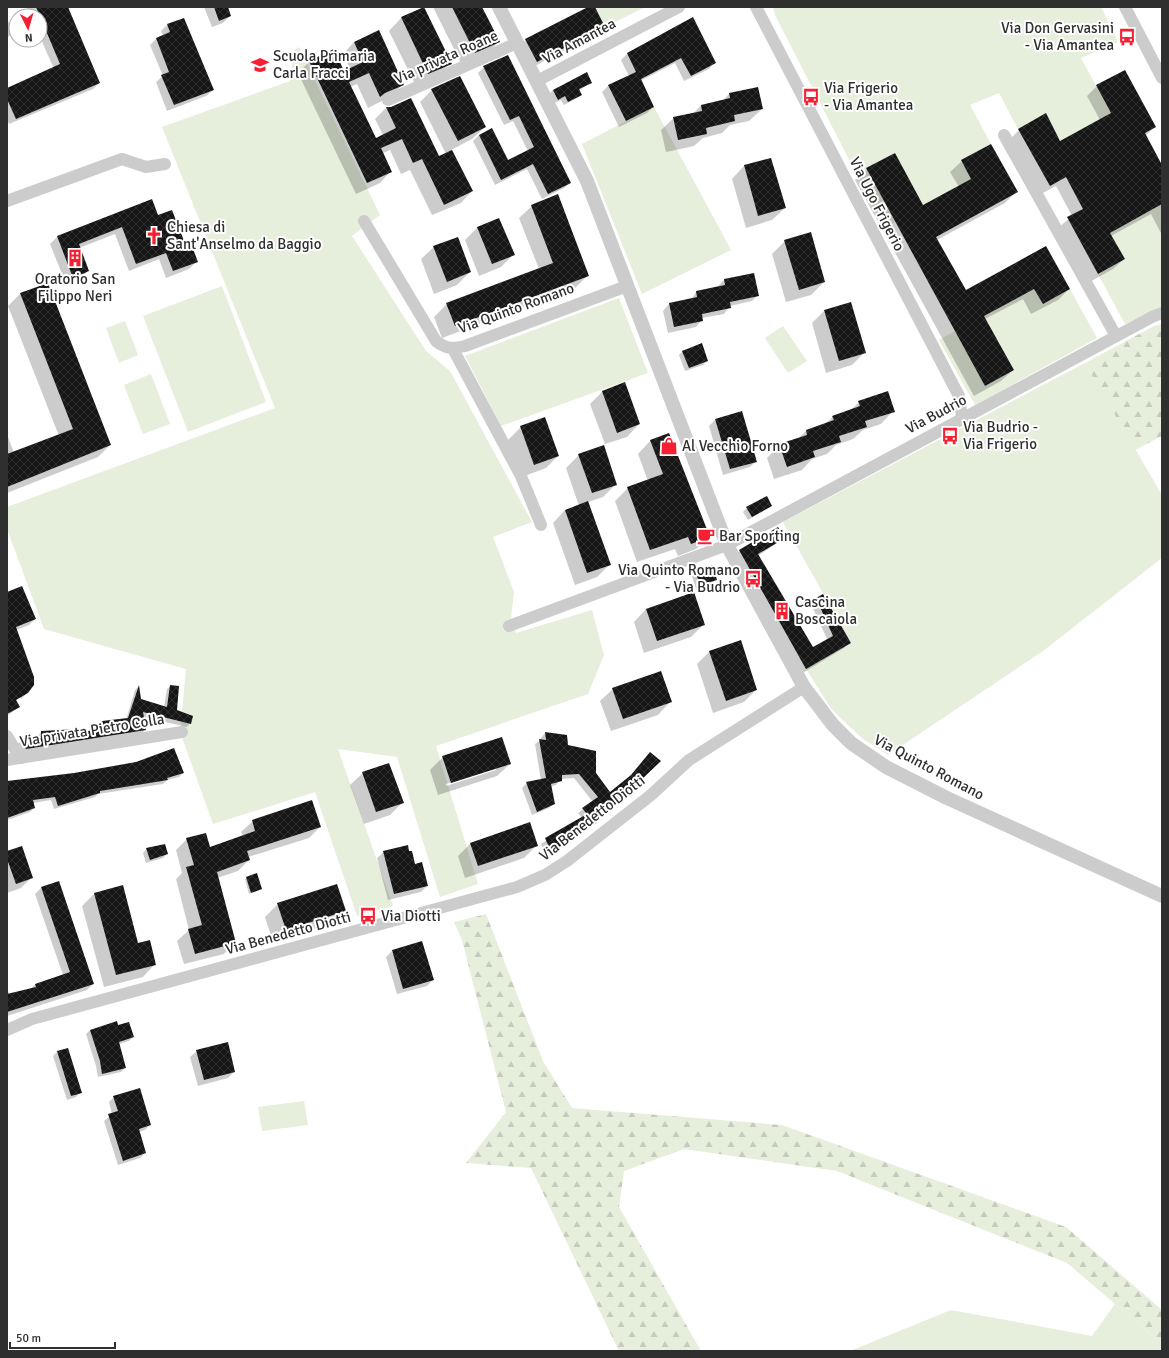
<svg xmlns="http://www.w3.org/2000/svg" width="1169" height="1358" viewBox="0 0 1169 1358" font-family="Signika,sans-serif">
<style>
.green{fill:#e6eedc}
.forest{fill:url(#forest-firs)}
.shadow{fill:#0003;fill-rule:evenodd}
.building{fill:url(#building-cross-hatch)}
.lines{fill:none;stroke-linecap:round;stroke-linejoin:round}
.minor{stroke:#ccc;stroke-width:12}
.tertiary{stroke:#ccc;stroke-width:14}
.labels{text-anchor:middle;stroke-width:4;stroke-linejoin:round;paint-order:stroke}
.poi-label{font-size:15px;fill:#2f2f2f;stroke:#fff;text-anchor:start}
.street-label{font-size:15px;fill:#2f2f2f;stroke:#fff}
</style>
<defs>
<pattern id="forest-firs" width="22" height="20" patternUnits="userSpaceOnUse"><rect width="22" height="20" fill="#e6eedc"/><path d="M5 1l3.5 6h-7zM16 11l3.5 6h-7z" fill="#c6ccbd"/></pattern>
<pattern id="building-cross-hatch" width="8" height="8" patternUnits="userSpaceOnUse"><rect width="8" height="8" fill="#161616"/><path d="M0 0l8 8M0 8l8-8" fill="none" stroke="#303030"/></pattern>
</defs>
<rect width="100%" height="100%" fill="#fff"/>
<g class="green">
<path d="M 595,7 L 645,7 L 605,27 Z"/>
<path d="M 773,7 L 1101,7 L 1118,42 L 1081,58 L 1111,113 L 1060,141 L 1046,114 L 1018,129 L 999,93 L 970,105 L 991,144 L 961,160 L 971,179 L 923,205 L 895,153 L 866,168 L 895,222 L 884,228 L 775,15 Z"/>
<path d="M 299,47 L 380,215 L 352,236 L 426,351 L 450,371 L 532,522 L 493,537 L 514,592 L 511,618 L 516,633 L 592,610 L 604,655 L 588,694 L 436,746 L 478,884 L 440,897 L 397,757 L 338,749 L 393,906 L 357,916 L 315,792 L 213,824 L 183,740 L 181,722 L 186,669 L 44,629 L 7,529 L 7,507 L 275,408 L 162,127 L 290,81 L 294,50 Z"/>
<path d="M 654,107 L 731,250 L 642,294 L 582,144 Z"/>
<path d="M 1161,205 L 1162,307 L 1125,324 L 1098,274 L 1125,259 L 1110,233 Z"/>
<path d="M 222,286 L 266,402 L 188,432 L 143,316 Z"/>
<path d="M 1034,289 L 1043,304 L 1070,289 L 1097,338 L 975,405 L 939,340 L 955,331 L 1014,370 L 984,316 Z"/>
<path d="M 619,298 L 648,373 L 501,426 L 465,356 Z"/>
<path d="M 125,321 L 138,355 L 119,363 L 106,328 Z"/>
<path d="M 783,326 L 807,361 L 788,373 L 765,338 Z"/>
<path d="M 1085,363 L 1162,495 L 1162,558 L 1043,651 L 888,755 L 863,739 L 832,710 L 806,669 L 851,643 L 783,522 Z"/>
<path d="M 151,374 L 170,424 L 143,434 L 124,385 Z"/>
<path d="M 304,1101 L 308,1125 L 262,1131 L 258,1107 Z"/>
<path d="M 1115,1304 L 1162,1344 L 1162,1351 L 850,1351 L 951,1310 L 1092,1336 Z"/>
</g>
<g class="forest">
<path d="M 1162,324 L 1162,436 L 1135,450 L 1085,363 L 1154,326 Z"/>
<path d="M 486,914 L 543,1061 L 572,1108 L 782,1125 L 1066,1227 L 1162,1310 L 1162,1344 L 1067,1263 L 837,1171 L 684,1149 L 624,1171 L 619,1207 L 701,1351 L 619,1351 L 531,1168 L 466,1163 L 506,1112 L 462,940 L 454,922 Z"/>
</g>
<g class="shadow">
<path d="M 27,7 L 67,7 L 99,83 L 93,89 L 9,124 L 7,119 L 7,89 L 54,69 L 40,37 L 40,16 L 31,16 Z"/>
<path d="M 204,7 L 227,7 L 230,16 L 223,23 L 212,27 Z"/>
<path d="M 433,7 L 481,7 L 498,42 L 486,55 L 462,65 Z"/>
<path d="M 590,7 L 594,7 L 604,27 L 598,33 L 531,68 L 520,46 L 526,40 Z"/>
<path d="M 423,8 L 450,63 L 438,76 L 416,86 L 389,31 L 401,18 Z"/>
<path d="M 7,19 L 13,32 L 7,38 Z"/>
<path d="M 183,19 L 213,90 L 206,96 L 167,111 L 156,82 L 163,76 L 150,45 L 156,39 L 163,36 L 161,31 L 167,25 Z"/>
<path d="M 692,19 L 715,62 L 709,69 L 684,81 L 675,63 L 640,81 L 653,107 L 647,113 L 619,127 L 602,92 L 608,86 L 629,76 L 621,60 L 627,54 Z"/>
<path d="M 354,42 L 403,84 L 392,96 L 368,108 L 357,84 L 350,87 L 376,139 L 383,135 L 375,119 L 386,108 L 391,108 L 438,157 L 446,154 L 420,102 L 432,90 L 485,127 L 472,139 L 451,150 L 472,191 L 461,203 L 432,215 L 410,170 L 401,174 L 390,150 L 383,153 L 391,171 L 380,183 L 356,194 L 298,73 L 309,62 L 333,51 L 343,72 L 350,69 L 343,54 Z"/>
<path d="M 484,67 L 570,183 L 564,188 L 542,199 L 527,169 L 495,185 L 473,141 L 479,135 L 492,129 L 507,161 L 528,151 L 513,121 L 504,125 L 478,73 Z"/>
<path d="M 586,73 L 591,82 L 579,91 L 581,95 L 577,98 L 564,105 L 561,100 L 554,103 L 549,94 L 553,90 Z"/>
<path d="M 1097,86 L 1155,127 L 1145,136 L 1162,167 L 1162,235 L 1151,214 L 1111,236 L 1124,259 L 1113,269 L 1088,283 L 1058,228 L 1072,216 L 1056,186 L 1039,195 L 1009,140 L 1019,130 L 1060,142 L 1100,120 L 1087,96 Z"/>
<path d="M 758,88 L 762,109 L 749,121 L 730,125 L 722,133 L 703,138 L 694,146 L 666,152 L 661,130 L 674,118 L 693,114 L 701,105 L 722,101 L 729,94 Z"/>
<path d="M 770,159 L 785,208 L 772,220 L 746,228 L 732,179 L 744,166 Z"/>
<path d="M 962,161 L 1016,192 L 1005,203 L 937,240 L 965,291 L 1046,247 L 1069,289 L 1058,300 L 1031,314 L 1023,299 L 985,319 L 1013,370 L 1001,381 L 974,396 L 855,180 L 867,169 L 923,206 L 959,187 L 950,172 Z"/>
<path d="M 152,200 L 158,216 L 196,262 L 189,269 L 166,278 L 159,259 L 129,271 L 115,234 L 79,248 L 88,271 L 81,278 L 66,284 L 50,244 L 57,237 Z"/>
<path d="M 532,206 L 588,275 L 575,288 L 442,338 L 434,317 L 447,304 L 539,269 L 519,218 Z"/>
<path d="M 499,219 L 513,255 L 501,267 L 479,276 L 465,240 L 477,228 Z"/>
<path d="M 785,241 L 824,282 L 811,295 L 786,302 L 772,254 Z"/>
<path d="M 434,247 L 470,272 L 457,285 L 434,294 L 421,259 Z"/>
<path d="M 724,280 L 758,295 L 752,301 L 730,306 L 724,314 L 701,318 L 702,320 L 696,327 L 668,333 L 663,311 L 669,304 L 691,300 L 696,292 L 718,286 Z"/>
<path d="M 47,284 L 110,445 L 98,457 L 7,493 L 7,434 L 14,453 L 59,436 L 8,306 L 20,294 Z"/>
<path d="M 824,311 L 865,352 L 852,365 L 826,373 L 812,323 Z"/>
<path d="M 683,351 L 707,361 L 703,365 L 685,371 L 679,355 Z"/>
<path d="M 603,391 L 639,424 L 627,437 L 605,444 L 590,404 Z"/>
<path d="M 859,402 L 893,411 L 881,424 L 863,430 L 853,439 L 836,445 L 827,454 L 812,459 L 802,470 L 774,479 L 767,458 L 780,445 L 798,439 L 806,431 L 825,424 L 833,417 L 850,411 Z"/>
<path d="M 715,420 L 756,461 L 750,467 L 723,475 L 709,426 Z"/>
<path d="M 521,427 L 558,456 L 546,468 L 522,477 L 508,440 Z"/>
<path d="M 668,434 L 709,537 L 696,549 L 678,556 L 675,549 L 637,562 L 615,501 L 628,488 L 648,481 L 638,454 L 650,441 Z"/>
<path d="M 579,455 L 616,484 L 603,497 L 588,502 L 610,564 L 597,577 L 575,585 L 553,523 L 565,510 L 579,506 L 566,468 Z"/>
<path d="M 771,506 L 748,520 L 743,512 L 747,508 Z"/>
<path d="M 784,538 L 758,556 L 813,648 L 827,639 L 811,604 L 817,599 L 850,642 L 844,648 L 801,674 L 735,556 L 740,551 Z"/>
<path d="M 695,572 L 716,579 L 712,583 L 696,589 L 692,576 Z"/>
<path d="M 7,593 L 35,619 L 29,625 L 16,630 L 26,694 L 21,699 L 7,661 Z"/>
<path d="M 693,594 L 704,624 L 691,637 L 644,653 L 634,622 L 646,609 Z"/>
<path d="M 710,651 L 756,690 L 744,702 L 713,713 L 697,664 Z"/>
<path d="M 7,679 L 19,707 L 7,716 Z"/>
<path d="M 171,686 L 176,711 L 190,723 L 187,727 L 143,717 L 145,730 L 141,734 L 22,753 L 17,744 L 21,741 L 38,739 L 38,736 L 41,732 L 77,734 L 99,730 L 99,726 L 102,722 L 126,720 L 135,690 L 138,687 L 140,699 L 164,707 L 167,689 Z"/>
<path d="M 613,689 L 670,702 L 658,715 L 611,731 L 600,701 Z"/>
<path d="M 545,733 L 567,746 L 595,773 L 610,794 L 660,761 L 589,829 L 546,856 L 541,844 L 582,818 L 578,813 L 593,802 L 574,778 L 561,779 L 556,785 L 550,787 L 554,803 L 549,808 L 532,815 L 522,788 L 527,783 L 541,780 L 535,744 L 541,740 L 541,738 Z"/>
<path d="M 443,757 L 510,764 L 497,776 L 438,795 L 430,770 ZM 496,767 L 496,770 L 446,786 L 446,784 Z"/>
<path d="M 183,773 L 179,777 L 167,780 L 163,784 L 98,794 L 95,797 L 54,809 L 51,800 L 33,803 L 34,808 L 30,812 L 7,820 L 7,782 Z"/>
<path d="M 363,773 L 403,802 L 390,815 L 364,824 L 350,785 Z"/>
<path d="M 253,821 L 320,827 L 309,838 L 248,857 L 249,860 L 238,871 L 217,878 L 235,942 L 224,954 L 184,964 L 177,941 L 189,930 L 176,879 L 182,873 L 176,850 L 187,839 L 209,848 L 243,836 L 241,832 Z"/>
<path d="M 470,844 L 537,845 L 524,858 L 465,878 L 458,856 Z"/>
<path d="M 147,849 L 167,854 L 163,858 L 146,863 L 143,853 Z"/>
<path d="M 7,852 L 32,877 L 21,888 L 7,893 Z"/>
<path d="M 384,852 L 414,865 L 427,886 L 421,892 L 388,900 L 377,858 Z"/>
<path d="M 247,878 L 261,889 L 249,894 L 245,879 Z"/>
<path d="M 41,888 L 93,984 L 87,990 L 7,1016 L 7,989 L 10,995 L 30,989 L 35,985 L 63,975 L 35,894 Z"/>
<path d="M 95,893 L 155,964 L 143,977 L 104,987 L 82,906 Z"/>
<path d="M 278,904 L 345,911 L 332,923 L 273,942 L 265,917 Z"/>
<path d="M 392,951 L 433,980 L 427,986 L 397,994 L 386,957 Z"/>
<path d="M 118,1027 L 133,1037 L 129,1041 L 119,1044 L 125,1068 L 121,1072 L 98,1077 L 96,1066 L 86,1034 L 90,1030 Z"/>
<path d="M 197,1051 L 234,1072 L 228,1078 L 198,1086 L 190,1057 Z"/>
<path d="M 57,1052 L 80,1093 L 76,1097 L 67,1100 L 53,1056 Z"/>
<path d="M 114,1097 L 150,1125 L 145,1130 L 138,1132 L 145,1153 L 140,1158 L 118,1165 L 104,1121 L 112,1114 L 109,1102 Z"/>
</g>
<g class="building">
<path d="M 36,7 L 68,7 L 100,83 L 16,119 L 7,99 L 7,88 L 60,64 Z"/>
<path d="M 214,7 L 228,7 L 231,16 L 219,21 Z"/>
<path d="M 424,7 L 452,64 L 428,74 L 401,17 Z"/>
<path d="M 452,7 L 482,7 L 500,42 L 475,53 Z"/>
<path d="M 588,7 L 595,7 L 605,27 L 537,62 L 525,39 Z"/>
<path d="M 693,17 L 716,63 L 691,76 L 681,58 L 641,79 L 654,107 L 626,121 L 608,85 L 636,72 L 627,53 Z"/>
<path d="M 184,18 L 214,90 L 174,105 L 161,75 L 169,72 L 156,38 L 170,32 L 167,24 Z"/>
<path d="M 379,30 L 404,85 L 385,93 L 380,97 L 369,73 L 349,82 L 376,138 L 396,128 L 386,107 L 391,107 L 411,98 L 439,156 L 452,150 L 473,191 L 444,205 L 422,159 L 413,163 L 402,139 L 381,148 L 392,172 L 367,183 L 309,61 L 334,49 L 344,71 L 363,62 L 354,42 Z"/>
<path d="M 508,55 L 571,183 L 548,194 L 533,164 L 501,180 L 479,135 L 492,128 L 508,160 L 534,147 L 519,116 L 510,120 L 483,66 Z"/>
<path d="M 1125,70 L 1156,127 L 1145,133 L 1162,165 L 1162,204 L 1110,233 L 1125,259 L 1098,274 L 1067,217 L 1083,209 L 1066,177 L 1050,186 L 1018,129 L 1046,113 L 1060,141 L 1111,113 L 1096,85 Z"/>
<path d="M 587,72 L 592,83 L 579,89 L 582,95 L 568,102 L 565,96 L 558,100 L 553,90 Z"/>
<path d="M 460,76 L 486,127 L 458,141 L 431,89 Z"/>
<path d="M 758,87 L 763,109 L 734,115 L 735,121 L 706,128 L 707,134 L 678,140 L 673,117 L 702,111 L 701,105 L 730,98 L 729,93 Z"/>
<path d="M 991,144 L 1018,192 L 936,237 L 966,290 L 1046,246 L 1070,289 L 1043,304 L 1034,289 L 984,316 L 1014,370 L 985,386 L 866,168 L 895,153 L 923,205 L 971,179 L 961,160 Z"/>
<path d="M 771,158 L 786,208 L 758,216 L 744,165 Z"/>
<path d="M 558,194 L 589,276 L 455,326 L 446,303 L 553,263 L 531,205 Z"/>
<path d="M 152,199 L 158,215 L 172,210 L 188,251 L 193,249 L 198,262 L 173,271 L 166,253 L 136,264 L 122,227 L 79,244 L 89,271 L 73,278 L 57,236 Z"/>
<path d="M 499,218 L 515,255 L 492,264 L 477,227 Z"/>
<path d="M 811,232 L 825,282 L 799,290 L 784,240 Z"/>
<path d="M 458,237 L 471,272 L 447,282 L 433,246 Z"/>
<path d="M 754,273 L 759,296 L 730,302 L 731,308 L 702,314 L 703,321 L 674,327 L 669,303 L 697,297 L 696,291 L 725,285 L 724,279 Z"/>
<path d="M 48,283 L 111,445 L 7,487 L 7,454 L 73,429 L 20,293 Z"/>
<path d="M 851,302 L 866,353 L 839,361 L 824,310 Z"/>
<path d="M 702,343 L 708,361 L 689,368 L 682,351 Z"/>
<path d="M 625,382 L 640,424 L 617,433 L 602,391 Z"/>
<path d="M 888,391 L 895,412 L 865,421 L 867,427 L 839,436 L 841,442 L 813,451 L 815,457 L 787,467 L 779,444 L 807,435 L 806,430 L 834,420 L 832,416 L 860,406 L 858,401 Z"/>
<path d="M 742,411 L 757,462 L 730,469 L 715,419 Z"/>
<path d="M 545,417 L 559,456 L 534,465 L 520,426 Z"/>
<path d="M 669,433 L 710,537 L 691,544 L 688,537 L 650,550 L 627,487 L 663,474 L 650,440 Z"/>
<path d="M 604,445 L 617,485 L 592,493 L 578,454 Z"/>
<path d="M 767,496 L 772,506 L 752,517 L 746,507 Z"/>
<path d="M 588,501 L 611,565 L 587,573 L 565,510 Z"/>
<path d="M 778,527 L 785,538 L 758,554 L 813,647 L 833,636 L 816,598 L 823,594 L 851,643 L 806,669 L 739,550 Z"/>
<path d="M 713,565 L 717,580 L 700,585 L 695,571 Z"/>
<path d="M 22,586 L 36,619 L 16,627 L 34,677 L 34,685 L 28,693 L 16,700 L 20,707 L 7,714 L 7,592 Z"/>
<path d="M 694,592 L 705,625 L 657,641 L 646,609 Z"/>
<path d="M 741,640 L 757,690 L 726,701 L 709,651 Z"/>
<path d="M 661,671 L 672,702 L 623,719 L 612,688 Z"/>
<path d="M 139,685 L 141,699 L 167,707 L 170,685 L 179,686 L 177,710 L 193,716 L 191,724 L 143,712 L 146,730 L 26,749 L 20,740 L 41,738 L 41,731 L 78,729 L 78,733 L 103,728 L 102,721 L 128,718 Z"/>
<path d="M 545,732 L 567,735 L 568,745 L 596,751 L 596,773 L 610,792 L 631,775 L 650,752 L 661,761 L 595,824 L 551,852 L 545,838 L 587,814 L 582,808 L 598,797 L 579,774 L 562,775 L 562,781 L 551,784 L 555,804 L 537,812 L 526,782 L 546,778 L 539,739 L 546,740 Z"/>
<path d="M 502,737 L 511,764 L 451,783 L 442,756 Z"/>
<path d="M 174,748 L 184,773 L 167,778 L 168,780 L 100,791 L 100,793 L 58,806 L 55,797 L 33,800 L 35,808 L 7,818 L 7,781 L 74,773 L 136,762 Z"/>
<path d="M 389,763 L 404,803 L 376,812 L 362,772 Z"/>
<path d="M 312,800 L 321,827 L 247,851 L 250,860 L 217,872 L 236,943 L 195,954 L 188,929 L 202,925 L 186,867 L 194,865 L 186,838 L 206,833 L 210,847 L 255,831 L 252,820 Z"/>
<path d="M 530,822 L 538,846 L 478,866 L 470,843 Z"/>
<path d="M 165,844 L 168,854 L 150,860 L 146,848 Z"/>
<path d="M 408,845 L 409,851 L 412,851 L 415,864 L 422,862 L 428,886 L 394,894 L 383,851 Z"/>
<path d="M 22,846 L 33,878 L 16,884 L 7,859 L 7,851 Z"/>
<path d="M 257,873 L 262,889 L 251,893 L 246,877 Z"/>
<path d="M 59,881 L 94,984 L 7,1012 L 7,994 L 36,987 L 35,984 L 70,972 L 41,887 Z"/>
<path d="M 337,884 L 346,911 L 286,930 L 277,903 Z"/>
<path d="M 123,885 L 138,943 L 150,940 L 156,965 L 116,975 L 94,893 Z"/>
<path d="M 422,941 L 434,980 L 403,989 L 392,950 Z"/>
<path d="M 117,1021 L 118,1025 L 129,1022 L 134,1037 L 119,1042 L 126,1068 L 102,1074 L 100,1061 L 90,1030 Z"/>
<path d="M 228,1042 L 235,1072 L 204,1080 L 196,1050 Z"/>
<path d="M 68,1048 L 82,1093 L 71,1096 L 57,1051 Z"/>
<path d="M 140,1088 L 151,1125 L 139,1129 L 146,1153 L 123,1161 L 108,1114 L 118,1111 L 113,1096 Z"/>
</g>
<g class="lines">
<g class="minor">
<path d="M 756,7 L 959,396 L 962,418"/>
<path d="M 1125,7 L 1162,78"/>
<path d="M 537,81 L 679,7"/>
<path d="M 388,100 L 517,43"/>
<path d="M 1004,135 L 1116,336"/>
<path d="M 7,201 L 122,159 L 146,167 L 165,164"/>
<path d="M 364,221 L 436,341 C 446,349 452,349 465,346 L 627,286"/>
<path d="M 453,349 L 521,476 L 541,525"/>
<path d="M 509,626 L 727,545 L 1152,317 L 1162,313"/>
<path d="M 7,736 L 20,758"/>
<path d="M 7,760 L 182,732"/>
<path d="M 7,1030 L 32,1019 L 517,887 L 545,875 L 567,861 L 651,795 L 689,760 L 804,687"/>
</g>
<path class="tertiary" d="M 499,7 L 587,181 L 727,545 L 804,687 L 833,725 L 851,743 L 886,767 L 947,798 L 1162,896"/>
</g>
<defs>
<g id="bus-bare" transform="scale(1.38)"><path d="M-5-6H5V4H4V6H2V4H-2V6H-4V4H-5ZM-3.5-4V0h7V-4ZM-3.5 1.2v1.5H-2V1.2ZM2 1.2v1.5H3.5V1.2Z" fill="#f72033" stroke="#fff" stroke-width="2.5" paint-order="stroke"/></g>
<g id="school-bare" transform="scale(1.38)"><path d="M0-5L7-2L0 1L-7-2ZM-4 1L0 2.5L4 1V4Q0 6-4 4Z" fill="#f72033" stroke="#fff" stroke-width="2.5" paint-order="stroke"/></g>
<g id="church-bare" transform="scale(1.38)"><path d="M-1.2-6h2.4v3.5h3.3v2.4h-3.3V6h-2.4V-.1h-3.3v-2.4h3.3Z" fill="#f72033" stroke="#fff" stroke-width="2.5" paint-order="stroke"/></g>
<g id="building-bare" transform="scale(1.38)"><path d="M-4-6H4V6H1V3H-1V6H-4ZM-2.5-4.3h1.7v1.8h-1.7ZM.8-4.3h1.7v1.8H.8ZM-2.5-1h1.7V.8h-1.7ZM.8-1h1.7V.8H.8Z" fill="#f72033" stroke="#fff" stroke-width="2.5" paint-order="stroke"/></g>
<g id="shop-bare" transform="scale(1.38)"><path d="M-5-2.5h2.3a2.7 3.5 0 0 1 5.4 0H5L5.5 6h-11ZM-1.5-2.5h3a1.5 2.3 0 0 0-3 0Z" fill="#f72033" stroke="#fff" stroke-width="2.5" paint-order="stroke"/></g>
<g id="cafe-bare" transform="scale(1.38)"><path d="M-5.5-4.5H6V0H3Q3 3.5 0 3.5H-2.5Q-5.5 3.5-5.5 0ZM3-3.2v2h1.7v-2ZM-6 4.5H4V6H-6Z" fill="#f72033" stroke="#fff" stroke-width="2.5" paint-order="stroke"/></g>
</defs>
<g fill-rule="evenodd">
<use href="#bus-bare" x="1127" y="37"/>
<use href="#school-bare" x="260" y="65"/>
<use href="#bus-bare" x="811" y="97"/>
<use href="#church-bare" x="154" y="236"/>
<use href="#building-bare" x="75" y="258"/>
<use href="#bus-bare" x="950" y="436"/>
<use href="#shop-bare" x="669" y="446"/>
<use href="#cafe-bare" x="706" y="536"/>
<use href="#bus-bare" x="753" y="579"/>
<use href="#building-bare" x="782" y="611"/>
<use href="#bus-bare" x="368" y="916"/>
</g>
<g class="labels">
<g class="poi-label">
<text x="1114" y="33" text-anchor="end">Via Don Gervasini<tspan x="1114" dy="17">- Via Amantea</tspan></text>
<text x="273" y="61">Scuola Primaria<tspan x="273" dy="17">Carla Fracci</tspan></text>
<text x="824" y="93">Via Frigerio<tspan x="824" dy="17">- Via Amantea</tspan></text>
<text x="167" y="232">Chiesa di<tspan x="167" dy="17">Sant'Anselmo da Baggio</tspan></text>
<text x="75" y="284" text-anchor="middle">Oratorio San<tspan x="75" dy="17">Filippo Neri</tspan></text>
<text x="963" y="432">Via Budrio -<tspan x="963" dy="17">Via Frigerio</tspan></text>
<text x="682" y="451">Al Vecchio Forno</text>
<text x="719" y="541">Bar Sporting</text>
<text x="740" y="575" text-anchor="end">Via Quinto Romano<tspan x="740" dy="17">- Via Budrio</tspan></text>
<text x="795" y="607">Cascina<tspan x="795" dy="17">Boscaiola</tspan></text>
<text x="381" y="921">Via Diotti</text>
</g>
<g class="street-label">
<text transform="translate(579 41) rotate(-28)" y="5">Via Amantea</text>
<text transform="translate(446 57) rotate(-24)" y="5">Via privata Roane</text>
<text transform="translate(877 204) rotate(63)" y="5">Via Ugo Frigerio</text>
<text transform="translate(516 308) rotate(-20)" y="5">Via Quinto Romano</text>
<text transform="translate(936 414) rotate(-28)" y="5">Via Budrio</text>
<text transform="translate(92 730) rotate(-9)" y="5">Via privata Pietro Colla</text>
<text transform="translate(929 767) rotate(28)" y="5">Via Quinto Romano</text>
<text transform="translate(592 818) rotate(-38)" y="5">Via Benedetto Diotti</text>
<text transform="translate(288 933) rotate(-15)" y="5">Via Benedetto Diotti</text>
</g>
</g>
<rect width="1169" height="1358" fill="none" stroke="#2f2f2f" stroke-width="16"/>
<g transform="translate(28 28) rotate(175)"><circle r="19" fill="#ffffff" stroke="#acacac"/>
<path d="M0-3L7 15L0 10L-7 15Z" fill="#f72033"/>
<text y="-6" font-size="11" font-weight="bold" text-anchor="middle" fill="#2f2f2f">N</text>
</g>
<path d="M10 1342v6h105v-6" fill="none" stroke="#2f2f2f" stroke-width="2"/>
<text x="16" y="1342" font-size="12" fill="#2f2f2f" stroke="#ffffff" stroke-width="3" paint-order="stroke">50 m</text>
</svg>
